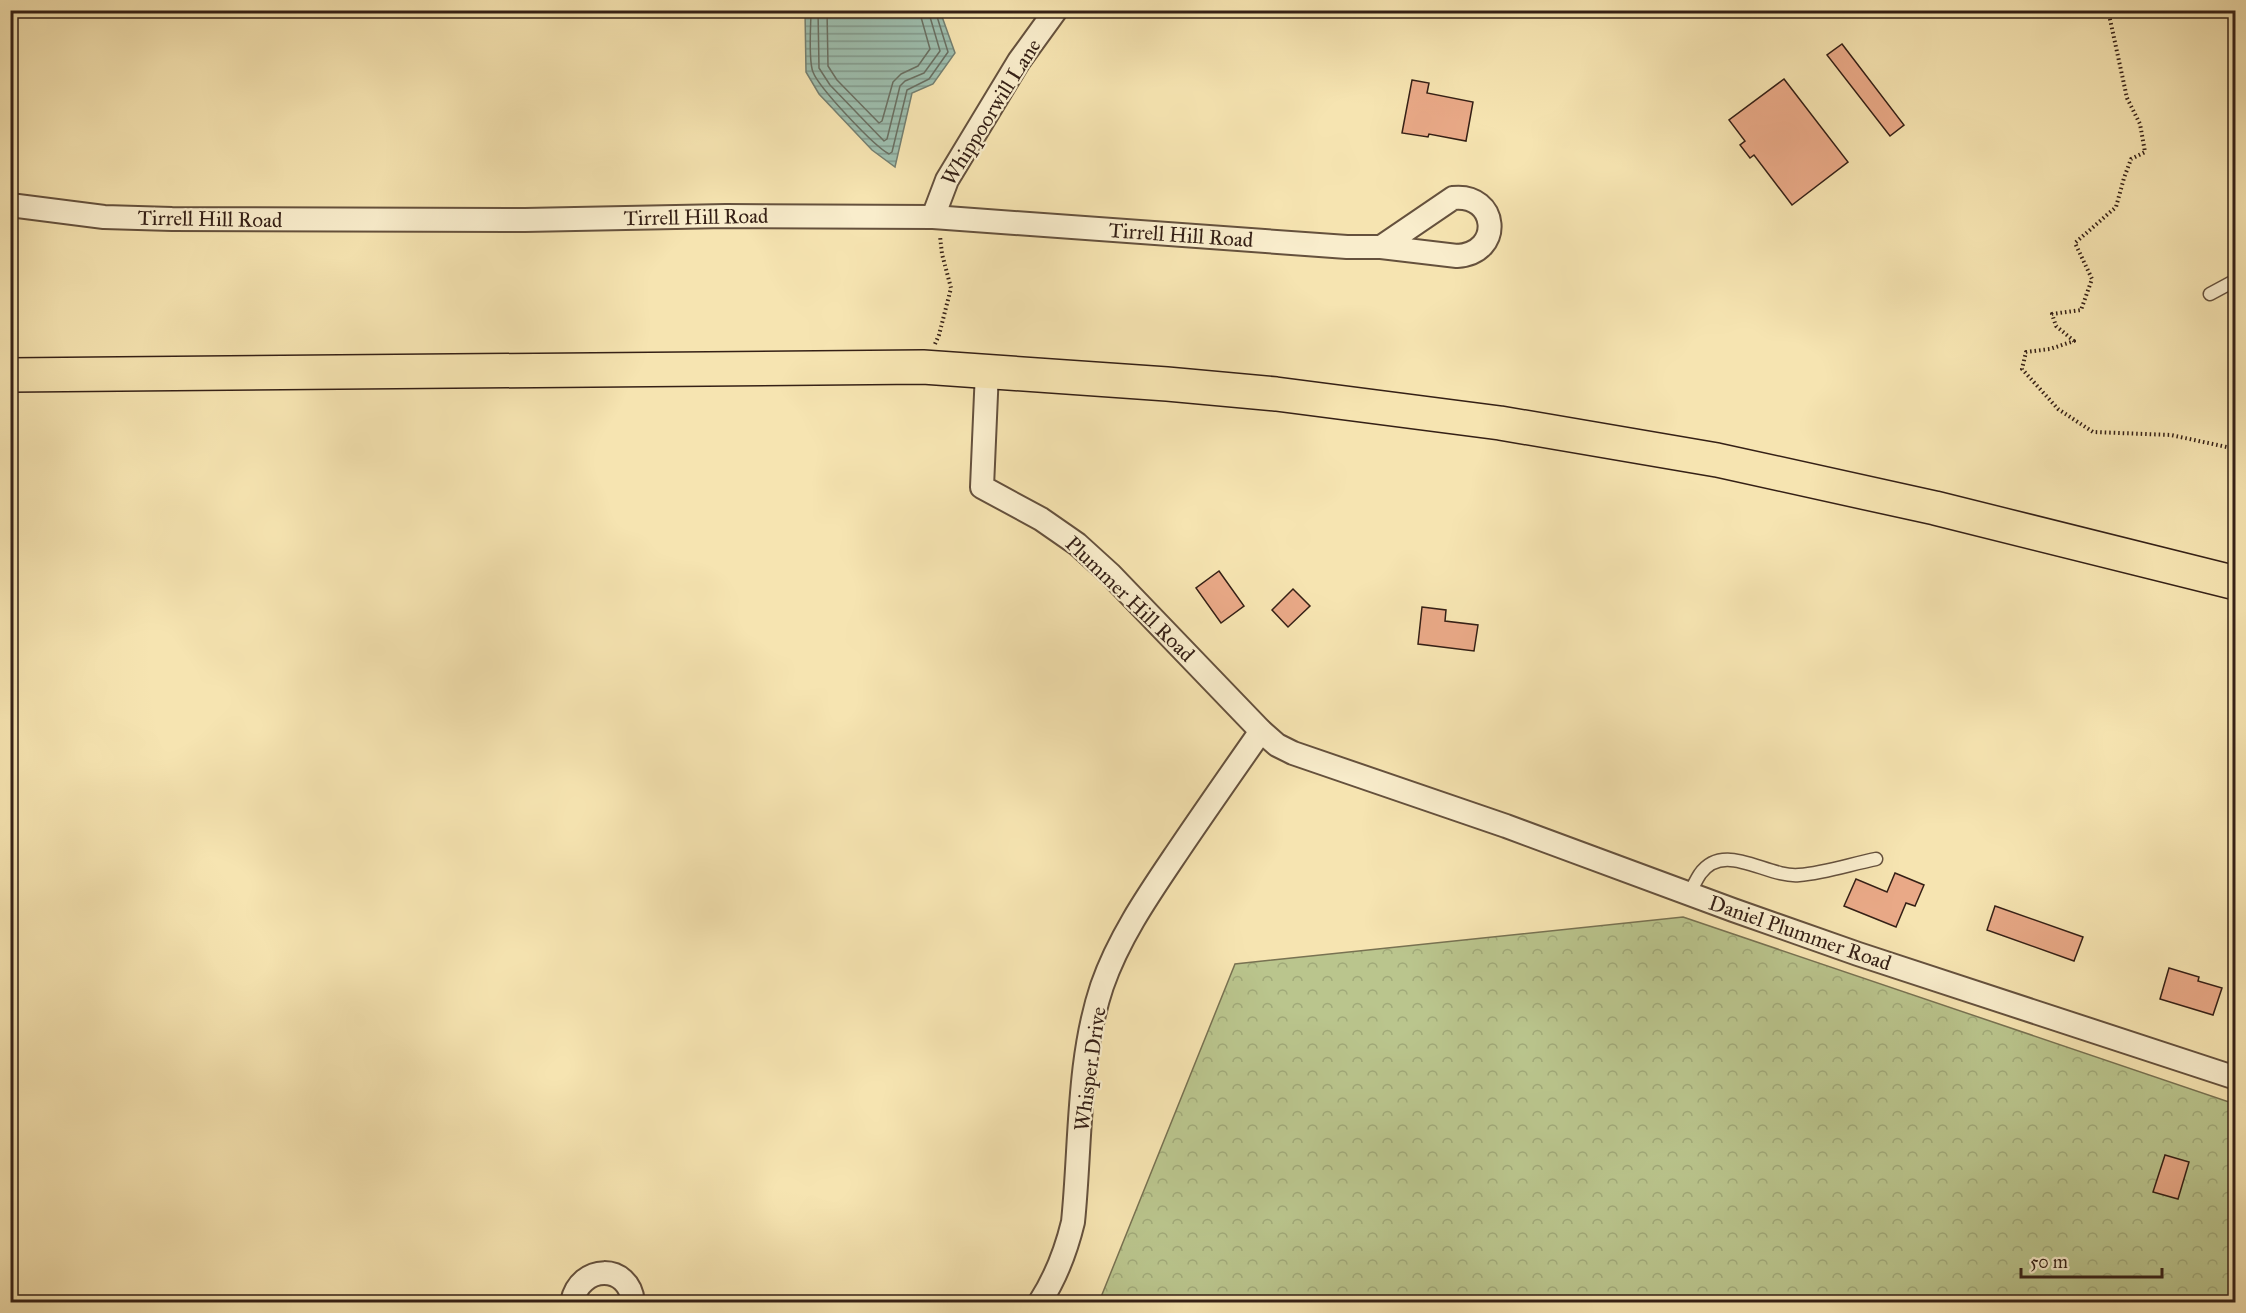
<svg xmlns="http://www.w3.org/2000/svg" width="2246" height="1313" viewBox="0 0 2246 1313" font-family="'IM FELL Great Primer',serif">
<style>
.forest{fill:url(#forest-crowns);stroke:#787252;stroke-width:1.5}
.water{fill:url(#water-rules);stroke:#737f71;stroke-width:1.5}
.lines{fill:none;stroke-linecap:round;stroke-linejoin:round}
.shore{stroke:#696f62;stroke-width:1.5}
.building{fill:#e9a987;stroke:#352016;stroke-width:1.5}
.lane-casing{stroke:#65513d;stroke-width:15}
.street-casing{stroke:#65513d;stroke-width:26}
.primary-casing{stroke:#352016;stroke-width:36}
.path{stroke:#352016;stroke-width:4;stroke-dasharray:1.5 3;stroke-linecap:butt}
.lane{stroke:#f9edcc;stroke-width:12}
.street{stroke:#f9edcc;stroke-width:22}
.primary{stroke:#f6e4b1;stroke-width:33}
.labels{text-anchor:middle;stroke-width:4.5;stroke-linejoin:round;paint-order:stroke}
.street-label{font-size:21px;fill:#352016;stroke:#f9edcc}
</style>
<defs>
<pattern id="forest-crowns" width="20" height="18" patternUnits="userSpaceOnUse" patternTransform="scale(1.5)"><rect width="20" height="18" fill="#bac58d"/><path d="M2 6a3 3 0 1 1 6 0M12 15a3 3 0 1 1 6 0" fill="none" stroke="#a0a979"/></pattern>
<pattern id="water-rules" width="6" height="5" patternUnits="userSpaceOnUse" patternTransform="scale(1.5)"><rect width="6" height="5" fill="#9dbeae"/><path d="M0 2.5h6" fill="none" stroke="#819a8d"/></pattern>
</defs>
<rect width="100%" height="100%" fill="#f6e4b1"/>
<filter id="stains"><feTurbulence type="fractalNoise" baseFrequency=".00333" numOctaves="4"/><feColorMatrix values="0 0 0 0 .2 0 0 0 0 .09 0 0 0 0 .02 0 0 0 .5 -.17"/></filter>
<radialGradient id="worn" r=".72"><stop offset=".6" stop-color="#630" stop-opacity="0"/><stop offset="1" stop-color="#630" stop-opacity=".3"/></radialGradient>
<path class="forest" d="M 1683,917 L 2235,1104 L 2235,1302 L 1099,1302 L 1235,964 Z"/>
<path class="water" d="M 805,11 L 940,11 L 955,53 L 933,84 L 912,93 L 895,167 L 872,150 L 819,94 L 806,72 Z"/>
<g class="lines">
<g class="shore">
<path d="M 811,10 C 811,25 808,60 813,72 C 819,88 874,146 889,154 L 892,152 L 907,90 L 929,79 L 948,52 L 935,10"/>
<path d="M 818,10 L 819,68 L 830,85 L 884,141 L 887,139 L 900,86 L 905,81 L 924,73 L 940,51 L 928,10"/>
<path d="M 827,10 L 828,66 L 837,80 L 879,123 L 882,121 L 893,82 L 901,74 L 918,66 L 930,49 L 919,10"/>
</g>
</g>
<g class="building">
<path d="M 1842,44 L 1904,125 L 1890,136 L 1827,55 Z"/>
<path d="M 1784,79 L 1848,162 L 1792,205 L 1754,155 L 1750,158 L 1740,145 L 1745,141 L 1729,120 Z"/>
<path d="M 1412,80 L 1429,83 L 1427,93 L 1473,102 L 1466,141 L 1429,134 L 1428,137 L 1402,133 Z"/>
<path d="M 1219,571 L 1244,606 L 1221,623 L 1196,588 Z"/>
<path d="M 1293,589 L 1310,606 L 1288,627 L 1272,610 Z"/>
<path d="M 1422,607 L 1446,610 L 1445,621 L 1478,625 L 1474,651 L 1418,644 Z"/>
<path d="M 1895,873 L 1924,885 L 1915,906 L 1906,903 L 1896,927 L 1844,906 L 1856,879 L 1887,892 Z"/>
<path d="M 1995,906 L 2083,937 L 2074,961 L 1987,930 Z"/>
<path d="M 2169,968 L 2199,977 L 2198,981 L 2222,988 L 2213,1015 L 2160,999 Z"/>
<path d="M 2165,1155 L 2189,1162 L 2178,1199 L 2153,1192 Z"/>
</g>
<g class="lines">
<g class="lane-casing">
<g id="lane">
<path d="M 2210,294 L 2236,280"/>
<path d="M 1689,894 C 1693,887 1696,880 1700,874 C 1724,840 1767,878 1799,875 C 1825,873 1851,864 1876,859"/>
</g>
</g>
<g class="street-casing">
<g id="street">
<path d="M 10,205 L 104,217 L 172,219 L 525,220 L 726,216 L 933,217 L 1347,247 L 1381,247 L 1457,256 C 1504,253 1498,193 1453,198 L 1381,247"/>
<path d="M 933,217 L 947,180 L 1019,61 L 1056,10"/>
<path d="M 987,371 L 982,487 L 1041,519 L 1077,544 L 1110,574 L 1261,731 L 1277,745 L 1293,753 L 1506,826 L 1733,910 L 1858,954 L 2236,1078"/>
<path d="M 572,1302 C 580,1264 629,1263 633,1302"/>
<path d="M 1040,1302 C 1056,1277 1066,1251 1073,1222 C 1081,1144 1077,1061 1102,986 C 1119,937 1149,894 1178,851 C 1205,811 1233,771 1261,731"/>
</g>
</g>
<g class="primary-casing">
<path id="primary" d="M 10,375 L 923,367 L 1167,384 L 1276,394 L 1500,423 L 1717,460 L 1935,508 L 2236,583"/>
</g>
<g class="path">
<path d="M 2108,10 L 2127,98 L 2140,124 L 2145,152 L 2131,159 L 2124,178 L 2116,207 L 2075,243 L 2092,279 L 2081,310 L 2052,314 L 2056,326 L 2074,341 L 2050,349 L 2026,352 L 2022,369 L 2058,409 L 2093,432 L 2171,435 L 2236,449"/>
<path d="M 935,344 L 939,335 L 951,288 L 942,254 L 940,236"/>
</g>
<use href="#lane" class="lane"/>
<use href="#street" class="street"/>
<use href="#primary" class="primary"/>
</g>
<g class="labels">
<g class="street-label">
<text transform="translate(991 112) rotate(-58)" y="7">Whippoorwill Lane</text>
<text transform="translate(696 217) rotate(-1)" y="7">Tirrell Hill Road</text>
<text transform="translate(210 219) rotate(1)" y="7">Tirrell Hill Road</text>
<text transform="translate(1181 235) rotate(4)" y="7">Tirrell Hill Road</text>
<text transform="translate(1130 599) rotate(44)" y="7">Plummer Hill Road</text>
<text transform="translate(1800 933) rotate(19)" y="7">Daniel Plummer Road</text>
<text transform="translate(1090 1069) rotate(-82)" y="7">Whisper Drive</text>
</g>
</g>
<rect width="2246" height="1313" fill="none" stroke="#f6e4b1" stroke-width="36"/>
<rect x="12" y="12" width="2222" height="1289" fill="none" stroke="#352016" stroke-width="3"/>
<rect x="18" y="18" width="2210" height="1277" fill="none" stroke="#352016" stroke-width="1.5"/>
<path d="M2021 1268v9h141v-9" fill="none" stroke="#352016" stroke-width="3"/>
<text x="2030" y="1268" font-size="18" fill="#352016" stroke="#f9edcc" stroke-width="4.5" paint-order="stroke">50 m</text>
<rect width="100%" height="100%" filter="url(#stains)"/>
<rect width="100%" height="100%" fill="url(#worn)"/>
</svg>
